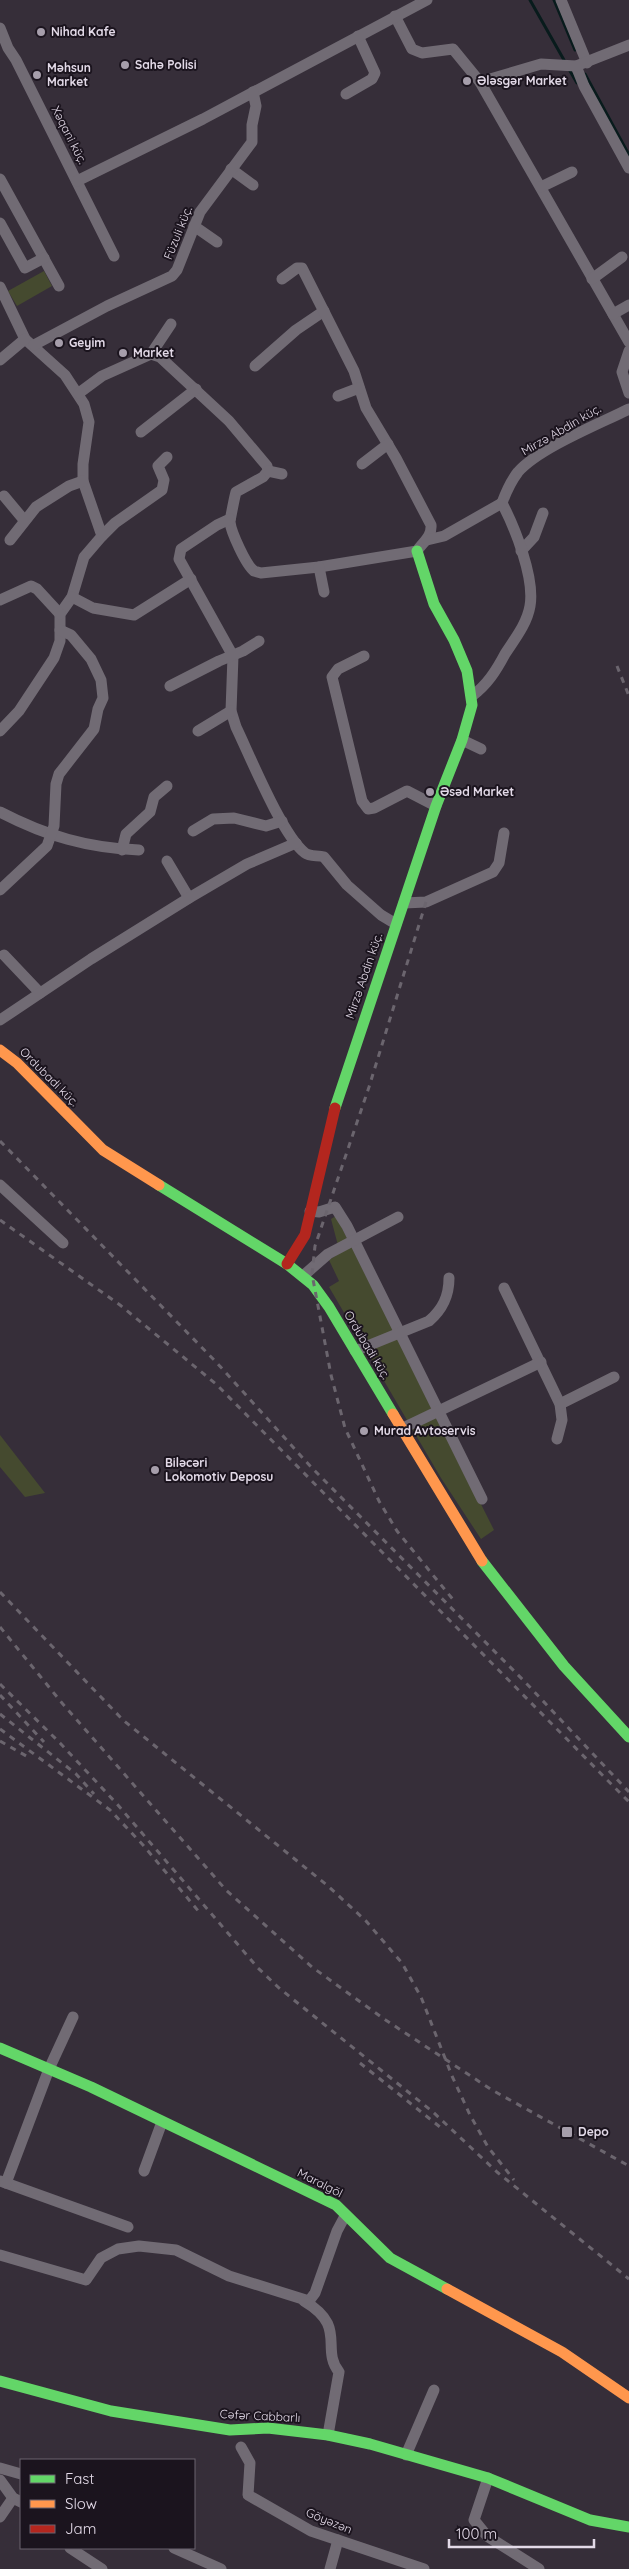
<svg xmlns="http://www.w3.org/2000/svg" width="629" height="2569" viewBox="0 0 629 2569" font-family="Quicksand,sans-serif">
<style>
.green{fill:#454a2f}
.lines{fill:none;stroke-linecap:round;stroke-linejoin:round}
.stream{stroke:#081b1c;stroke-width:3}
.street{stroke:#716b74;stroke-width:11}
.fast{stroke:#63d668;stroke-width:11}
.slow{stroke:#ff974d;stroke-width:11}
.jam{stroke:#b3261e;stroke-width:11}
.rail{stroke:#6b656e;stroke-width:3;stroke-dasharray:6 6;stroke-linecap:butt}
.poi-dot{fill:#a69eab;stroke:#1b141e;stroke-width:2}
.labels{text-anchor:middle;stroke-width:4;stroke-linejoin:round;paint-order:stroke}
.poi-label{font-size:12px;font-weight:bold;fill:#e3dae8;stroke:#1b141e;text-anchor:start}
.street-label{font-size:12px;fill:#e3dae8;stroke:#1b141e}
</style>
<rect width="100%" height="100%" fill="#362e39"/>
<g class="green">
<path d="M 44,271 L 52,286 L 17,306 L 8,291 Z"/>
<path d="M 336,1216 L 494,1530 L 481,1539 L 441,1478 L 329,1287 L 339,1281 L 329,1260 L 340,1253 L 331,1219 Z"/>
<path d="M 0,1435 L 45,1493 L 25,1497 L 0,1467 Z"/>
</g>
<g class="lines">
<g class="stream">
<path d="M 530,0 L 564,60"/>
<path d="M 554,0 L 575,50"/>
<path d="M 570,71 L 577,83"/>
<path d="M 585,74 L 629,155"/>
</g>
<g class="street">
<path d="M 561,0 L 587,63"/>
<path d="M 395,16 L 412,49 L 422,53 L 453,49 L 480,82 L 629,342"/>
<path d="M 0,28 L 8,48 L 16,60 L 114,256"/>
<path d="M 576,66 L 584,86 L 629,168"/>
<path d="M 480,82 L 541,64 L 576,66 L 629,45"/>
<path d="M 346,94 L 372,79 L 375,73 L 358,36"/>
<path d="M 231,169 L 253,185"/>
<path d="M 0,179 L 59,286"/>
<path d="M 77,181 L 203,119 L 427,0"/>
<path d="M 541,187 L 572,172"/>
<path d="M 0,223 L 25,268 L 44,258"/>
<path d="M 194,226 L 217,242"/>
<path d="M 592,279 L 622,257"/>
<path d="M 0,287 L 25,339 L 65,375 L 84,404 L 89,422 L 83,464 L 83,481 L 102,536 L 84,557 L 72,597 L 60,614 L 60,641 L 54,658 L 19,711 L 0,731"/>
<path d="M 613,314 L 629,305"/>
<path d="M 34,345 L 107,306 L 172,276 L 177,270 L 200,212 L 252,142 L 252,125 L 256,106 L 253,92"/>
<path d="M 629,351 L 622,372 L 629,393"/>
<path d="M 151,354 L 171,324"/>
<path d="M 0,360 L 25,339"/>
<path d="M 255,366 L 296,330 L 324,311"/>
<path d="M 79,393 L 102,376 L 151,354 L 160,357 L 229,421 L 267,466 L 268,471 L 263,477 L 236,492 C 235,495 230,520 230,522 C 231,532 246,565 254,571 L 261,573 L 319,567 L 417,551 C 423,542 432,537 431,525 L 396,458 L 366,408 L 354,371 L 302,268 L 297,268 L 282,279"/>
<path d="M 338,396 L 359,388"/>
<path d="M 141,432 L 196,389"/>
<path d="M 362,464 L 388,444"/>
<path d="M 268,471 L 282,474"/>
<path d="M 4,496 L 24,520"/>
<path d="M 230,519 L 217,525 L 181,549 L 179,559 L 233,656 L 231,711 L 236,727 C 250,756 282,835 305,853 C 310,857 318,855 324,857 L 347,885 L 381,915 L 396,924"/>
<path d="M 102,536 L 115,523 L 162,490 L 164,480 L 158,466 L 167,457"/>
<path d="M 10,540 L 36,507 L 69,486 L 83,481"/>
<path d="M 427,540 L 444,536 L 502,503"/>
<path d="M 521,551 L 534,537 L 543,513"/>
<path d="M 319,567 L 324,592"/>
<path d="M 72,597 L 93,608 L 134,615 L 191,579"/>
<path d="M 0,600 L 31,586 L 37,589 L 60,614"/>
<path d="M 364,656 L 338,669 L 332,677 L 362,801 L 368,809 L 374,808 L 407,791 L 436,806"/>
<path d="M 170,686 L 219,661 L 243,651 L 259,641"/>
<path d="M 472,696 C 487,685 496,671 505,654 C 514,640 527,624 530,606 C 535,578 515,528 502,503 C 506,492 511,481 518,472 C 539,448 599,424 629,409"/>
<path d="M 198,731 L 231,711"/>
<path d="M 462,740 L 481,749"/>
<path d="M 0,812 C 46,836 88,848 139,850"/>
<path d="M 193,831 L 213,819 L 234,818 L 266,826 L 282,821"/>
<path d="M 122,850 L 126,834 L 150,812 L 154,797 L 167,786"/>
<path d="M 167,861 L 189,898"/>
<path d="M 0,890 L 47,846 L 54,826 L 56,784 L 59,774 L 94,729 L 98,709 L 103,698 L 101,680 L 91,659 L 71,635 L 60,630"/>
<path d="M 404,903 L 426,902 L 493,872 L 499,863 L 504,833"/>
<path d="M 4,955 L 40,993"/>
<path d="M 0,1020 L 91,959 L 189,898 L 247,864 L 296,843"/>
<path d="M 0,1185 L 63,1243"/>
<path d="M 310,1211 L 319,1212 L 335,1207 L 347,1226 L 482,1499"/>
<path d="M 303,1276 L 328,1254 L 398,1217"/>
<path d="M 504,1288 L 560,1404 L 562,1420 L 557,1439"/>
<path d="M 355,1351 L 429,1321 C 443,1309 449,1296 449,1278"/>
<path d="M 560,1404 L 614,1377"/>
<path d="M 401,1429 L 541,1362"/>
<path d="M 144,2171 L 162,2122"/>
<path d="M 0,2181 L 128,2227"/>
<path d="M 6,2183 L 49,2069 L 73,2017"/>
<path d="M 0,2255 L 86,2280 L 101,2258 L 118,2249 L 139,2246 L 176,2250 L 229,2276 L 309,2301 L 315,2293 L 337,2231 L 345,2216"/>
<path d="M 304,2301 C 348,2327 320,2348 339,2372 L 328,2435"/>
<path d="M 241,2447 L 250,2463 L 248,2495 L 311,2531 L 424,2569"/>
<path d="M 406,2455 L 434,2390"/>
<path d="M 0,2468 L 21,2474"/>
<path d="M 488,2478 L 474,2520 L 487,2536 L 539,2569"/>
<path d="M 0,2480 L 13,2498 L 21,2502"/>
<path d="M 0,2517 L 13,2498"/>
<path d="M 70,2548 L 102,2569"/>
<path d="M 174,2548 L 221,2569"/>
<path d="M 330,2569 L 338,2540"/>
</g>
<g class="fast">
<path d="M 335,1108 L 436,806 L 462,740 L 472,705 L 467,671 L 454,640 L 434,604 L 417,551"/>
<path d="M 159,1185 L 287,1264 L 313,1285 L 329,1307 L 393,1414"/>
<path d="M 482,1561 L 564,1666 L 629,1737"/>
<path d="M 0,2048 L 91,2087 L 336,2205 L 390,2258 L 447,2289"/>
<path d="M 0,2381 L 111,2411 L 230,2430 L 268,2428 L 328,2435 L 370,2444 L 488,2478 L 590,2520 L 629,2527"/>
</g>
<g class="slow">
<path d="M 0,1050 L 17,1063 L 103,1150 L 159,1185"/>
<path d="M 393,1414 L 482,1561"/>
<path d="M 447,2289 L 562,2352 L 629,2398"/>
</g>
<path class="jam" d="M 287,1264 L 305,1235 L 335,1108"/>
<g class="rail">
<path d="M 617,666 L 629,696"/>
<path d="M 426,902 L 369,1087 L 315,1246 L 312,1274 L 331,1375 L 345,1428 L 379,1501 L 397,1531 L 455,1602"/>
<path d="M 0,1141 L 217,1363 L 311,1467 L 526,1683 L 629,1792"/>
<path d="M 0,1220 L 120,1305 L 216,1384 L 629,1802"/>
<path d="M 0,1592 L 123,1720 L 328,1886 L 366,1921 L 402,1963 L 421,1997 L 452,2076 L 470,2115 L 488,2147 L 514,2180"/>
<path d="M 0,1627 L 62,1703 L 226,1890 L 312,1967 L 384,2019 L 492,2090 L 629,2166"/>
<path d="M 0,1684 L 60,1743 L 117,1804 L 258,1968 L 279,1988 L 433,2112 L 497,2172 L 629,2279"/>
<path d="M 0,1695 L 44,1742"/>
<path d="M 0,1714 L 76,1774 L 94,1794"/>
<path d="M 0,1729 L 110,1810 L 143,1845 L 200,1913"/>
<path d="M 0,1741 L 28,1757"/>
<path d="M 360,2063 L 440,2127"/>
</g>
</g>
<g class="poi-dot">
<circle cx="41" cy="32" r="5"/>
<circle cx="125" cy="65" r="5"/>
<circle cx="37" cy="75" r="5"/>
<circle cx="467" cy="81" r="5"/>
<circle cx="59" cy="343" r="5"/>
<circle cx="123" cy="353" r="5"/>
<circle cx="430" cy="792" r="5"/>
<circle cx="364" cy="1431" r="5"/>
<circle cx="155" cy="1470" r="5"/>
<rect x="561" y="2126" width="12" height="12" rx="2.5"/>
</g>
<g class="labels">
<g class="poi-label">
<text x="51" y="36">Nihad Kafe</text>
<text x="135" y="69">Sahə Polisi</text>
<text x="47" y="72">Məhsun<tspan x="47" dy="14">Market</tspan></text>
<text x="477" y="85">Ələsgər Market</text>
<text x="69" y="347">Geyim</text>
<text x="133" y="357">Market</text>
<text x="440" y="796">Əsəd Market</text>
<text x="374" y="1435">Murad Avtoservis</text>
<text x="165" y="1467">Biləcəri<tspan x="165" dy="14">Lokomotiv Deposu</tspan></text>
<text x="578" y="2136">Depo</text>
</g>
<g class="street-label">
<text transform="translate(69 135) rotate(63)" y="4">Xəqani küç.</text>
<text transform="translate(178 233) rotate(-68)" y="4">Füzuli küç.</text>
<text transform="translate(561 430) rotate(-30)" y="4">Mirzə Abdin küç.</text>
<text transform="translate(364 976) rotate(-71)" y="4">Mirzə Abdin küç.</text>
<text transform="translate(49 1077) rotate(45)" y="4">Ordubadi küç.</text>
<text transform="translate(367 1345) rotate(59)" y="4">Ordubadi küç.</text>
<text transform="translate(320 2183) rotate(27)" y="4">Maralgöl</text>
<text transform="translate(260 2416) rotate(3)" y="4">Cəfər Cabbarlı</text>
<text transform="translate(329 2521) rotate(22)" y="4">Göyəzən</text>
</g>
</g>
<rect x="20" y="2459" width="175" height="90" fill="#1b141e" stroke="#6b636f"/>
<rect x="30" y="2475" width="25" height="8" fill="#63d668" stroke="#6b636f"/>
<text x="65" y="2484" font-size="15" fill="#e3dae8">Fast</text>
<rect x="30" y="2500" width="25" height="8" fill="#ff974d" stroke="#6b636f"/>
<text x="65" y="2509" font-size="15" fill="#e3dae8">Slow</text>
<rect x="30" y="2525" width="25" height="8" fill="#b3261e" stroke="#6b636f"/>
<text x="65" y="2534" font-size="15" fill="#e3dae8">Jam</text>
<path d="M449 2539v8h145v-8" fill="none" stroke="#e3dae8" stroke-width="2.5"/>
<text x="456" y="2539" font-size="15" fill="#e3dae8" stroke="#1b141e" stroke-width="4" paint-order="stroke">100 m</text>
</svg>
